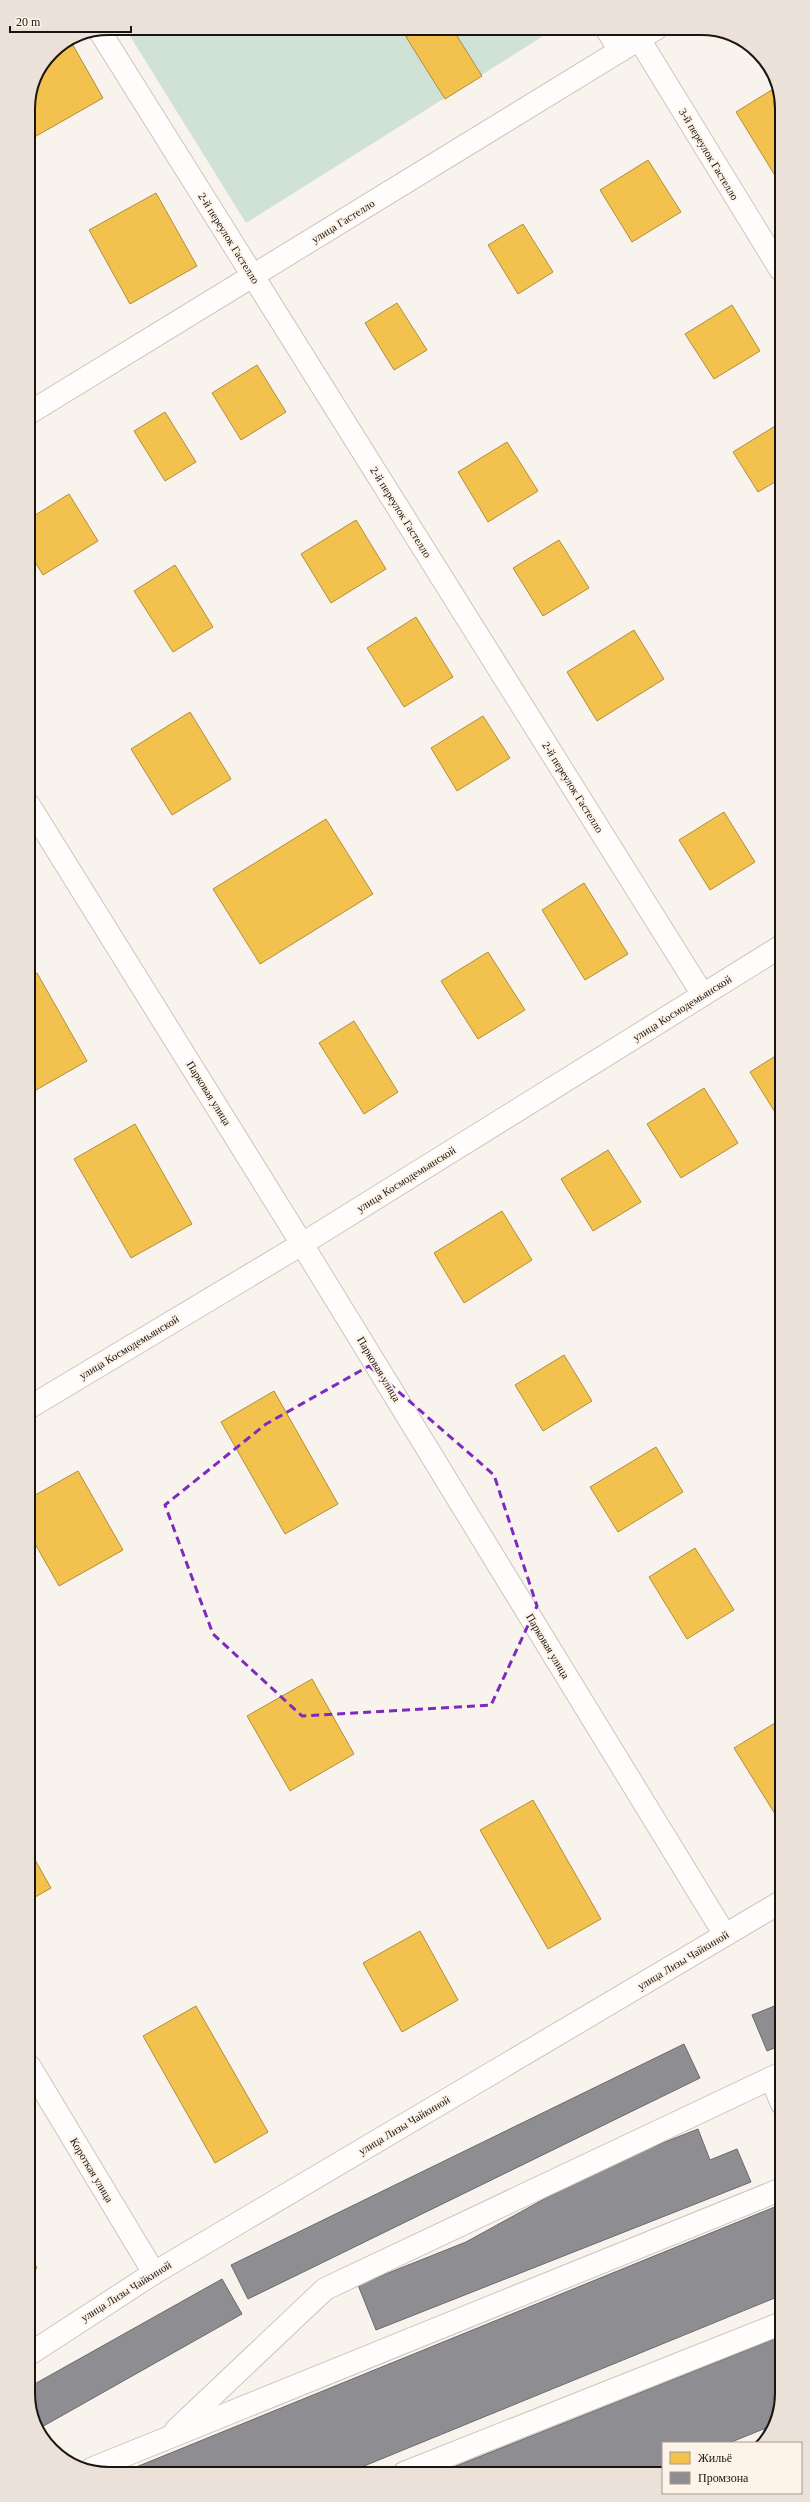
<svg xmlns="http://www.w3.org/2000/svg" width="810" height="2502" viewBox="0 0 810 2502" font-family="'Times New Roman',serif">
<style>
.green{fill:#d0e1d5}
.homes{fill:#f2c14e;stroke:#b28d3b}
.industry{fill:#8d8d92;stroke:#6b696b}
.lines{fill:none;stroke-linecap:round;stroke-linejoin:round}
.service-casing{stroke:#cbc5bf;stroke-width:24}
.minor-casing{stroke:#cbc5bf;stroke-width:24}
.service{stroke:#fefdfc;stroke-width:22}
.minor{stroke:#fefdfc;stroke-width:22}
.marked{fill:none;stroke:#7b2cbf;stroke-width:3;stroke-dasharray:8 5;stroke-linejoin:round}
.labels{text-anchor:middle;stroke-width:4;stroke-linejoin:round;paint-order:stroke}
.street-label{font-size:11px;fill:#1b150f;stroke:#fef3e9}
.rim{fill:none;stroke:#1b150f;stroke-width:2}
</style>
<rect width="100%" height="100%" fill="#f9f3ee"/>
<path class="green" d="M 125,28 L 556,28 L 246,223 Z"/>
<g class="homes">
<path d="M 420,28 L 452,28 L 482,76 L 445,99 L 406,37 Z"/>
<path d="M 70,40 L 103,98 L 31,139 L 28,135 L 28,104 L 36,73 L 52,52 Z"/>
<path d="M 778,86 L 779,88 L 779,182 L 736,112 Z"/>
<path d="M 648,160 L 681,212 L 632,242 L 600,190 Z"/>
<path d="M 156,193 L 197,266 L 130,304 L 89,230 Z"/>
<path d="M 523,224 L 553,272 L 518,294 L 488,245 Z"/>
<path d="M 397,303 L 427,350 L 394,370 L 365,323 Z"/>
<path d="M 732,305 L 760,351 L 714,379 L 685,334 Z"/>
<path d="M 257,365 L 286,412 L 241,440 L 212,393 Z"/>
<path d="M 165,412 L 196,462 L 165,481 L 134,431 Z"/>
<path d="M 780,423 L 780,479 L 758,492 L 733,452 Z"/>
<path d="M 507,442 L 538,491 L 488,522 L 458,472 Z"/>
<path d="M 69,494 L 98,541 L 43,575 L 29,552 L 29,519 Z"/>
<path d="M 356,520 L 386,569 L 331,603 L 301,554 Z"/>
<path d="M 559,540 L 589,588 L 543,616 L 513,568 Z"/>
<path d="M 175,565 L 213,627 L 173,652 L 134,591 Z"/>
<path d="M 416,617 L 453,677 L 404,707 L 367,648 Z"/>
<path d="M 634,630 L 664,679 L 597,721 L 567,672 Z"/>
<path d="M 190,712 L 231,779 L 172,815 L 131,749 Z"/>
<path d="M 483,716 L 510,758 L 457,791 L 431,748 Z"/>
<path d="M 724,812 L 755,862 L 710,890 L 679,840 Z"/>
<path d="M 326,819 L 373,894 L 260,964 L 213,889 Z"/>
<path d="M 584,883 L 628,954 L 585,980 L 542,910 Z"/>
<path d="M 488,952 L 525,1010 L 478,1039 L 441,981 Z"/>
<path d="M 37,973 L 87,1061 L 29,1094 L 29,977 Z"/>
<path d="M 354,1021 L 398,1092 L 364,1114 L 319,1043 Z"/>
<path d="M 780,1053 L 781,1122 L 750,1072 Z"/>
<path d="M 704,1088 L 738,1143 L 681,1178 L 647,1124 Z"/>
<path d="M 135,1124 L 192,1224 L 131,1258 L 74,1159 Z"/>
<path d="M 608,1150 L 641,1202 L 593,1231 L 561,1179 Z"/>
<path d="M 502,1211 L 532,1260 L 464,1303 L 434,1253 Z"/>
<path d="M 564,1355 L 592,1401 L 543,1431 L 515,1385 Z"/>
<path d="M 274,1391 L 338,1504 L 285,1534 L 221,1422 Z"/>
<path d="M 656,1447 L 683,1492 L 618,1532 L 590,1487 Z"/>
<path d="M 78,1471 L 123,1550 L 59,1586 L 30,1535 L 30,1498 Z"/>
<path d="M 695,1548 L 734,1610 L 687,1639 L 649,1577 Z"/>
<path d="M 312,1679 L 354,1754 L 290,1791 L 247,1716 Z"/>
<path d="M 775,1723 L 781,1733 L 781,1810 L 775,1814 L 734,1748 Z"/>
<path d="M 533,1800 L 601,1919 L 548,1949 L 480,1830 Z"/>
<path d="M 30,1851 L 51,1888 L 30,1900 Z"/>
<path d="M 420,1931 L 458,2000 L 402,2032 L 363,1963 Z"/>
<path d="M 196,2006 L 268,2132 L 215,2163 L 143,2036 Z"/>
<path d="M 31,2256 L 37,2268 L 31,2272 Z"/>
</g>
<g class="industry">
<path d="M 782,2003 L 782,2045 L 767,2051 L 752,2015 Z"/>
<path d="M 684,2044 L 700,2078 L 248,2299 L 231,2265 Z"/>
<path d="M 698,2129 L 710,2160 L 737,2149 L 751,2182 L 376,2330 L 358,2285 L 466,2242 L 606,2165 Z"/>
<path d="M 782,2204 L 782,2295 L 347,2473 L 119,2474 Z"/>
<path d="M 222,2279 L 242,2314 L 40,2428 L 31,2414 L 31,2386 Z"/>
<path d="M 782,2336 L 782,2393 L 771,2426 L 729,2443 L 663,2443 L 663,2469 L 657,2472 L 441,2472 Z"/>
</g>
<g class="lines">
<g class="service-casing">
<g id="service">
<path d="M 771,2078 L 782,2104"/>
<path d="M 176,2430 L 325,2289 L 782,2073"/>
<path d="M 91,2469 L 782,2189"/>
<path d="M 404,2473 L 782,2323"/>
</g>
</g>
<g class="minor-casing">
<g id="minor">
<path d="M 606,28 L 620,51"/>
<path d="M 99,30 L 703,995"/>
<path d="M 639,39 L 780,269"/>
<path d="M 29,413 L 657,28"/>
<path d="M 29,805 L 302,1244 L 725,1935"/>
<path d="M 30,1407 L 302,1244 L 780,947"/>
<path d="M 30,2067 L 154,2273"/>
<path d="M 31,2353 L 154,2273 L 781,1902"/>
</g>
</g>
<use href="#service" class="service"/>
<use href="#minor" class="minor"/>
</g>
<path class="marked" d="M 369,1366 L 494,1475 L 537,1606 L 491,1705 L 302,1716 L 213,1634 L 165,1505 L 266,1424 Z"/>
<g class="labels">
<g class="street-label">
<text transform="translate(709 154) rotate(59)" y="4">3-й переулок Гастелло</text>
<text transform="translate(343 221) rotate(-32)" y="4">улица Гастелло</text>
<text transform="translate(229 238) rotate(58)" y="4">2-й переулок Гастелло</text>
<text transform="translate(401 512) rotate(58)" y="4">2-й переулок Гастелло</text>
<text transform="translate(573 787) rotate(58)" y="4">2-й переулок Гастелло</text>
<text transform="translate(682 1008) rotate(-32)" y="4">улица Космодемьянской</text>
<text transform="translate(209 1093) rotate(58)" y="4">Парковая улица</text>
<text transform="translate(406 1179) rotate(-32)" y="4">улица Космодемьянской</text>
<text transform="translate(129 1347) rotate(-31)" y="4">улица Космодемьянской</text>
<text transform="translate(379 1369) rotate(59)" y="4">Парковая улица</text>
<text transform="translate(548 1646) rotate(59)" y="4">Парковая улица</text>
<text transform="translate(683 1960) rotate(-31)" y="4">улица Лизы Чайкиной</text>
<text transform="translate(404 2125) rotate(-31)" y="4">улица Лизы Чайкиной</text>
<text transform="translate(92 2170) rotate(59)" y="4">Короткая улица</text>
<text transform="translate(126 2291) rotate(-32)" y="4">улица Лизы Чайкиной</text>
</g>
</g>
<path d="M0 0H810V2502H0ZM109 35H701A74 74 0 0 1 775 109V2393A74 74 0 0 1 701 2467H109A74 74 0 0 1 35 2393V109A74 74 0 0 1 109 35Z" fill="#ece1d8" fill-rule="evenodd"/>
<path class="rim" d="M109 35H701A74 74 0 0 1 775 109V2393A74 74 0 0 1 701 2467H109A74 74 0 0 1 35 2393V109A74 74 0 0 1 109 35Z"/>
<rect x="662" y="2442" width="140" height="52" fill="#fef3e9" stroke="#a39a92"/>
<rect x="670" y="2452" width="20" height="12" fill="#f2c14e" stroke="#a39a92"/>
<text x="698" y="2462" font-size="12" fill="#1b150f">Жильё</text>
<rect x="670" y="2472" width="20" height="12" fill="#8d8d92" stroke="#a39a92"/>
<text x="698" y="2482" font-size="12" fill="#1b150f">Промзона</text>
<path d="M10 26v6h121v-6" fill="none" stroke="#1b150f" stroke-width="2"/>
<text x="16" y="26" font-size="12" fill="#1b150f" stroke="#fef3e9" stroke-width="3" paint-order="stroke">20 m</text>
</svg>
